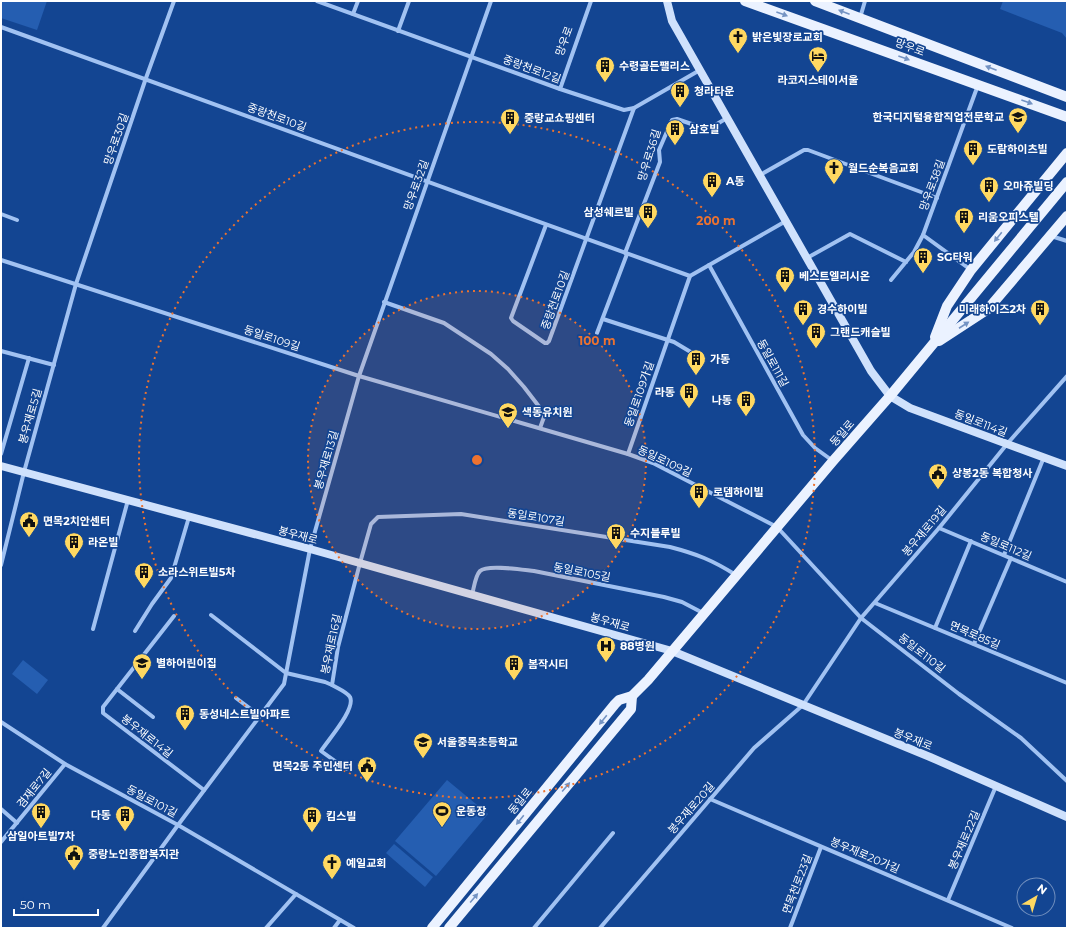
<svg xmlns="http://www.w3.org/2000/svg" width="1068" height="929" viewBox="0 0 1068 929" font-family="Montserrat,'Noto Sans KR',sans-serif">
<style>
.green{fill:#255eb1}
.lines{fill:none;stroke-linecap:round;stroke-linejoin:round}
.street{stroke:#a1c2f2;stroke-width:4}
.secondary{stroke:#cfe1fc;stroke-width:8}
.primary{stroke:#ebf2ff;stroke-width:10}
.oneway{fill:#7493c3}
.ring{fill:none;stroke:#eb7230;stroke-width:2;stroke-dasharray:2 4}
.labels{text-anchor:middle;stroke-width:3.5;stroke-linejoin:round;paint-order:stroke}
.poi-label{font-size:11px;font-weight:bold;fill:#fff;stroke:#134592;text-anchor:start}
.street-label{font-size:11px;fill:#fff;stroke:#134592}
.centre{fill:#eb7230;stroke:#134592;stroke-width:2}
.ring-label{font-size:12px;text-anchor:middle;font-weight:bold;fill:#eb7230;stroke:#134592;stroke-width:3.5;stroke-linejoin:round;paint-order:stroke}
</style>
<rect width="100%" height="100%" fill="#134592"/>
<g class="green">
<path d="M 1,1 L 47,1 L 37,30 L 1,18 Z"/>
<path d="M 1003,1 L 1067,1 L 1067,39 L 1062,33 L 1000,9 Z"/>
<path d="M 23,660 L 48,680 L 37,694 L 12,674 Z"/>
<path d="M 447,780 L 488,814 L 436,876 L 395,841 Z"/>
<path d="M 394,844 L 433,877 L 425,887 L 386,853 Z"/>
</g>
<g class="lines">
<g class="street">
<path d="M 317,1 L 560,89 L 624,110 L 634,108 L 700,70"/>
<path d="M 353,14 L 358,1"/>
<path d="M 860,18 L 865,1"/>
<path d="M 1,27 C 231,110 460,194 690,276"/>
<path d="M 398,31 L 409,1"/>
<path d="M 560,89 L 591,1"/>
<path d="M 760,175 L 804,150 L 808,150 L 937,198"/>
<path d="M 1,214 L 17,220"/>
<path d="M 546,225 L 511,318 L 513,321 L 545,343 L 547,343 L 549,341 L 634,108"/>
<path d="M 1051,236 L 1067,241"/>
<path d="M 625,253 L 660,162 L 659,150 L 672,120 L 677,119 L 706,129 L 712,127 L 727,118"/>
<path d="M 807,258 L 850,234 L 906,262"/>
<path d="M 1,260 L 359,376 L 628,454 L 653,463 L 777,527 L 861,618 L 959,694 L 1021,738 L 1067,781"/>
<path d="M 709,265 L 803,435 L 815,448 L 833,461"/>
<path d="M 971,270 L 923,235 L 978,85"/>
<path d="M 891,280 L 914,252 L 923,235"/>
<path d="M 384,302 L 444,323 L 491,354 L 508,369 L 524,387 L 544,413 L 544,417 L 540,428"/>
<path d="M 603,319 L 674,342 L 699,357"/>
<path d="M 597,333 L 627,254"/>
<path d="M 1,351 L 54,365"/>
<path d="M 1,454 L 29,358"/>
<path d="M 628,454 L 690,276 L 786,221"/>
<path d="M 939,528 L 1067,582"/>
<path d="M 1004,555 L 1044,457"/>
<path d="M 1,565 L 24,472 L 76,284 L 146,78 L 174,1"/>
<path d="M 472,595 C 474,588 475,576 480,571 C 487,564 524,570 534,571 L 664,597 L 682,602 L 703,613"/>
<path d="M 875,603 L 1067,683"/>
<path d="M 211,615 L 286,673 L 325,682 L 332,685"/>
<path d="M 174,616 L 103,707 L 103,713 L 204,790"/>
<path d="M 935,628 L 971,541"/>
<path d="M 93,629 L 128,500"/>
<path d="M 135,631 L 152,604 L 171,578 L 189,517"/>
<path d="M 974,644 L 1011,558"/>
<path d="M 117,689 L 153,717"/>
<path d="M 236,698 L 260,716"/>
<path d="M 1,722 L 65,764 L 178,825 L 354,928"/>
<path d="M 346,769 L 321,751 C 328,740 356,709 350,697 C 347,692 337,688 332,685 L 338,647 L 360,563 L 371,524 L 378,517 L 461,514 L 670,547 C 697,554 712,560 736,575"/>
<path d="M 710,799 L 1012,928"/>
<path d="M 1,809 L 17,823"/>
<path d="M 1,842 L 65,764"/>
<path d="M 948,900 L 996,786"/>
<path d="M 103,928 L 178,825 L 284,684 L 310,549 L 359,376 L 491,1"/>
<path d="M 266,928 L 296,894"/>
<path d="M 334,928 L 340,920"/>
<path d="M 534,928 L 613,833"/>
<path d="M 600,928 L 754,748 L 803,705 L 861,618 L 939,528 L 1007,444 L 1067,376"/>
<path d="M 790,928 L 821,847"/>
</g>
<g class="secondary">
<path d="M 667,1 L 672,21 L 871,371 L 890,396 L 910,408 L 1067,466"/>
<path d="M 1,466 L 310,549 L 672,651 L 930,757 L 1067,817"/>
</g>
<g class="primary">
<path d="M 745,1 L 1067,117"/>
<path d="M 815,1 L 1067,97"/>
<path d="M 935,337 L 947,306 L 971,270 L 1067,153"/>
<path d="M 939,341 L 988,309 L 1067,216"/>
<path d="M 432,928 L 615,704 L 619,700 L 632,696 L 648,680 L 833,461 L 890,396 L 1067,182"/>
<path d="M 449,928 L 631,709 L 632,696"/>
</g>
</g>
<defs><path id="oneway-solid" d="M-6-.8H1V-3.2L6.5 0L1 3.2V.8H-6Z"/></defs>
<g class="oneway">
<use href="#oneway-solid" transform="translate(844 12) rotate(-159)"/>
<use href="#oneway-solid" transform="translate(782 14) rotate(20)"/>
<use href="#oneway-solid" transform="translate(904 58) rotate(20)"/>
<use href="#oneway-solid" transform="translate(991 68) rotate(-159)"/>
<use href="#oneway-solid" transform="translate(1027 102) rotate(20)"/>
<use href="#oneway-solid" transform="translate(998 237) rotate(129)"/>
<use href="#oneway-solid" transform="translate(964 325) rotate(-33)"/>
<use href="#oneway-solid" transform="translate(603 720) rotate(129)"/>
<use href="#oneway-solid" transform="translate(566 787) rotate(-50)"/>
<use href="#oneway-solid" transform="translate(520 820) rotate(129)"/>
<use href="#oneway-solid" transform="translate(474 898) rotate(-50)"/>
</g>
<circle cx="477" cy="460" r="169" fill="#eb7230" fill-opacity=".12"/>
<g class="ring">
<circle cx="477" cy="460" r="169"/>
<circle cx="477" cy="460" r="338"/>
</g>
<defs>
<g id="church-pin" transform="scale(1)"><path d="M0 17L-7.5 6A9.5 9.5 0 1 1 7.5 6Z" fill="#ffd861" stroke="#134592"/><path d="M-1.2-6h2.4v3.5h3.3v2.4h-3.3V6h-2.4V-.1h-3.3v-2.4h3.3Z" fill="#111"/></g>
<g id="hotel-pin" transform="scale(1)"><path d="M0 17L-7.5 6A9.5 9.5 0 1 1 7.5 6Z" fill="#ffd861" stroke="#134592"/><path d="M-6-4.5h1.5V1H6V5H4.5V3h-9V5H-6ZM-4 0a1.8 1.8 0 1 1 3.6 0ZM.5 0V-2.5h3Q6-2.5 6 0Z" fill="#111"/></g>
<g id="building-pin" transform="scale(1)"><path d="M0 17L-7.5 6A9.5 9.5 0 1 1 7.5 6Z" fill="#ffd861" stroke="#134592"/><path d="M-4-6H4V6H1V3H-1V6H-4ZM-2.5-4.3h1.7v1.8h-1.7ZM.8-4.3h1.7v1.8H.8ZM-2.5-1h1.7V.8h-1.7ZM.8-1h1.7V.8H.8Z" fill="#111"/></g>
<g id="school-pin" transform="scale(1)"><path d="M0 17L-7.5 6A9.5 9.5 0 1 1 7.5 6Z" fill="#ffd861" stroke="#134592"/><path d="M0-5L7-2L0 1L-7-2ZM-4 1L0 2.5L4 1V4Q0 6-4 4Z" fill="#111"/></g>
<g id="civic-pin" transform="scale(1)"><path d="M0 17L-7.5 6A9.5 9.5 0 1 1 7.5 6Z" fill="#ffd861" stroke="#134592"/><path d="M-.6-6.5H3V-4.5H.6V-3L4-1V1h2V6H-6V1h2V-1L-.6-3ZM-1.2 2.5V6h2.4V2.5Z" fill="#111"/></g>
<g id="hospital-pin" transform="scale(1)"><path d="M0 17L-7.5 6A9.5 9.5 0 1 1 7.5 6Z" fill="#ffd861" stroke="#134592"/><path d="M-5-5h3v3.5h4V-5h3V5h-3V1.5h-4V5h-3Z" fill="#111"/></g>
<g id="stadium-pin" transform="scale(1)"><path d="M0 17L-7.5 6A9.5 9.5 0 1 1 7.5 6Z" fill="#ffd861" stroke="#134592"/><path d="M0-5a6.5 5 0 1 0 0 10a6.5 5 0 1 0 0-10ZM-3.5-1.8h7v3.6h-7Z" fill="#111"/></g>
</defs>
<g fill-rule="evenodd">
<use href="#church-pin" x="738" y="37"/>
<use href="#hotel-pin" x="818" y="56"/>
<use href="#building-pin" x="605" y="66"/>
<use href="#building-pin" x="680" y="91"/>
<use href="#school-pin" x="1018" y="117"/>
<use href="#building-pin" x="510" y="118"/>
<use href="#building-pin" x="675" y="129"/>
<use href="#building-pin" x="973" y="149"/>
<use href="#church-pin" x="834" y="168"/>
<use href="#building-pin" x="712" y="181"/>
<use href="#building-pin" x="989" y="186"/>
<use href="#building-pin" x="648" y="212"/>
<use href="#building-pin" x="964" y="217"/>
<use href="#building-pin" x="923" y="257"/>
<use href="#building-pin" x="785" y="276"/>
<use href="#building-pin" x="803" y="309"/>
<use href="#building-pin" x="1040" y="309"/>
<use href="#building-pin" x="816" y="332"/>
<use href="#building-pin" x="696" y="359"/>
<use href="#building-pin" x="689" y="392"/>
<use href="#building-pin" x="746" y="400"/>
<use href="#school-pin" x="508" y="412"/>
<use href="#civic-pin" x="938" y="473"/>
<use href="#building-pin" x="699" y="492"/>
<use href="#civic-pin" x="29" y="521"/>
<use href="#building-pin" x="616" y="533"/>
<use href="#building-pin" x="74" y="542"/>
<use href="#building-pin" x="144" y="572"/>
<use href="#hospital-pin" x="606" y="646"/>
<use href="#school-pin" x="142" y="663"/>
<use href="#building-pin" x="514" y="664"/>
<use href="#building-pin" x="185" y="714"/>
<use href="#school-pin" x="423" y="742"/>
<use href="#civic-pin" x="367" y="766"/>
<use href="#stadium-pin" x="442" y="811"/>
<use href="#building-pin" x="41" y="812"/>
<use href="#building-pin" x="125" y="815"/>
<use href="#building-pin" x="312" y="816"/>
<use href="#civic-pin" x="74" y="854"/>
<use href="#church-pin" x="332" y="863"/>
</g>
<g class="labels">
<g class="poi-label">
<text x="752" y="41">밝은빛장로교회</text>
<text x="619" y="70">수령골든팰리스</text>
<text x="818" y="84" text-anchor="middle">라코지스테이서울</text>
<text x="694" y="95">청라타운</text>
<text x="1004" y="121" text-anchor="end">한국디지털융합직업전문학교</text>
<text x="524" y="122">중랑교쇼핑센터</text>
<text x="689" y="133">삼호빌</text>
<text x="987" y="153">도람하이츠빌</text>
<text x="848" y="172">월드순복음교회</text>
<text x="726" y="185">A동</text>
<text x="1003" y="190">오마쥬빌딩</text>
<text x="634" y="216" text-anchor="end">삼성쉐르빌</text>
<text x="978" y="221">리움오피스텔</text>
<text x="937" y="261">SG타워</text>
<text x="799" y="280">베스트엘리시온</text>
<text x="817" y="313">경수하이빌</text>
<text x="1026" y="313" text-anchor="end">미래하이즈2차</text>
<text x="830" y="336">그랜드캐슬빌</text>
<text x="710" y="363">가동</text>
<text x="675" y="396" text-anchor="end">라동</text>
<text x="732" y="404" text-anchor="end">나동</text>
<text x="522" y="416">색동유치원</text>
<text x="952" y="477">상봉2동 복합청사</text>
<text x="713" y="496">로뎀하이빌</text>
<text x="43" y="525">면목2치안센터</text>
<text x="630" y="537">수지블루빌</text>
<text x="88" y="546">라온빌</text>
<text x="158" y="576">소라스위트빌5차</text>
<text x="620" y="650">88병원</text>
<text x="156" y="667">별하어린이집</text>
<text x="528" y="668">봄작시티</text>
<text x="199" y="718">동성네스트빌아파트</text>
<text x="437" y="746">서울중목초등학교</text>
<text x="353" y="770" text-anchor="end">면목2동 주민센터</text>
<text x="456" y="815">운동장</text>
<text x="111" y="819" text-anchor="end">다동</text>
<text x="326" y="820">킴스빌</text>
<text x="41" y="840" text-anchor="middle">삼일아트빌7차</text>
<text x="88" y="858">중랑노인종합복지관</text>
<text x="346" y="867">예일교회</text>
</g>
<g class="street-label">
<text transform="translate(564 41) rotate(-70)" y="4">망우로</text>
<text transform="translate(910 47) rotate(20)" y="4">망우로</text>
<text transform="translate(532 69) rotate(20)" y="4">중랑천로12길</text>
<text transform="translate(277 117) rotate(20)" y="4">중랑천로10길</text>
<text transform="translate(116 139) rotate(-71)" y="4">망우로30길</text>
<text transform="translate(649 155) rotate(-73)" y="4">망우로36길</text>
<text transform="translate(416 185) rotate(-70)" y="4">망우로32길</text>
<text transform="translate(932 185) rotate(-70)" y="4">망우로38길</text>
<text transform="translate(555 300) rotate(-70)" y="4">중랑천로10길</text>
<text transform="translate(272 338) rotate(18)" y="4">동일로109길</text>
<text transform="translate(773 363) rotate(61)" y="4">동일로111길</text>
<text transform="translate(639 394) rotate(-71)" y="4">동일로109가길</text>
<text transform="translate(30 416) rotate(-74)" y="4">봉우재로5길</text>
<text transform="translate(981 423) rotate(21)" y="4">동일로114길</text>
<text transform="translate(842 433) rotate(-49)" y="4">동일로</text>
<text transform="translate(326 460) rotate(-74)" y="4">봉우재로13길</text>
<text transform="translate(665 461) rotate(25)" y="4">동일로109길</text>
<text transform="translate(536 517) rotate(9)" y="4">동일로107길</text>
<text transform="translate(924 531) rotate(-50)" y="4">봉우재로19길</text>
<text transform="translate(298 535) rotate(15)" y="4">봉우재로</text>
<text transform="translate(1006 546) rotate(23)" y="4">동일로112길</text>
<text transform="translate(582 572) rotate(11)" y="4">동일로105길</text>
<text transform="translate(610 622) rotate(16)" y="4">봉우재로</text>
<text transform="translate(975 635) rotate(23)" y="4">면목로85길</text>
<text transform="translate(331 644) rotate(-78)" y="4">봉우재로16길</text>
<text transform="translate(922 653) rotate(38)" y="4">동일로110길</text>
<text transform="translate(147 736) rotate(38)" y="4">봉우재로14길</text>
<text transform="translate(913 739) rotate(22)" y="4">봉우재로</text>
<text transform="translate(34 788) rotate(-51)" y="4">겸재로7길</text>
<text transform="translate(152 801) rotate(28)" y="4">동일로101길</text>
<text transform="translate(520 801) rotate(-51)" y="4">동일로</text>
<text transform="translate(691 808) rotate(-49)" y="4">봉우재로20길</text>
<text transform="translate(964 840) rotate(-67)" y="4">봉우재로22길</text>
<text transform="translate(865 855) rotate(23)" y="4">봉우재로20가길</text>
<text transform="translate(797 884) rotate(-69)" y="4">면목천로23길</text>
</g>
</g>
<circle cx="477" cy="460" r="6" class="centre"/>
<g class="ring-label">
<text x="716" y="225">200 m</text>
<text x="597" y="345">100 m</text>
</g>
<rect width="1068" height="929" fill="none" stroke="#ffffff" stroke-width="4"/>
<g transform="translate(1036 897) rotate(38)"><circle r="19" fill="#134592" stroke="#718fbe"/>
<path d="M0-3L7 15L0 10L-7 15Z" fill="#ffd861"/>
<text y="-6" font-size="11" font-weight="bold" text-anchor="middle" fill="#ffffff">N</text>
</g>
<path d="M14 909v6h84v-6" fill="none" stroke="#ffffff" stroke-width="2"/>
<text x="20" y="909" font-size="12" fill="#ffffff" stroke="#134592" stroke-width="3" paint-order="stroke">50 m</text>
</svg>
